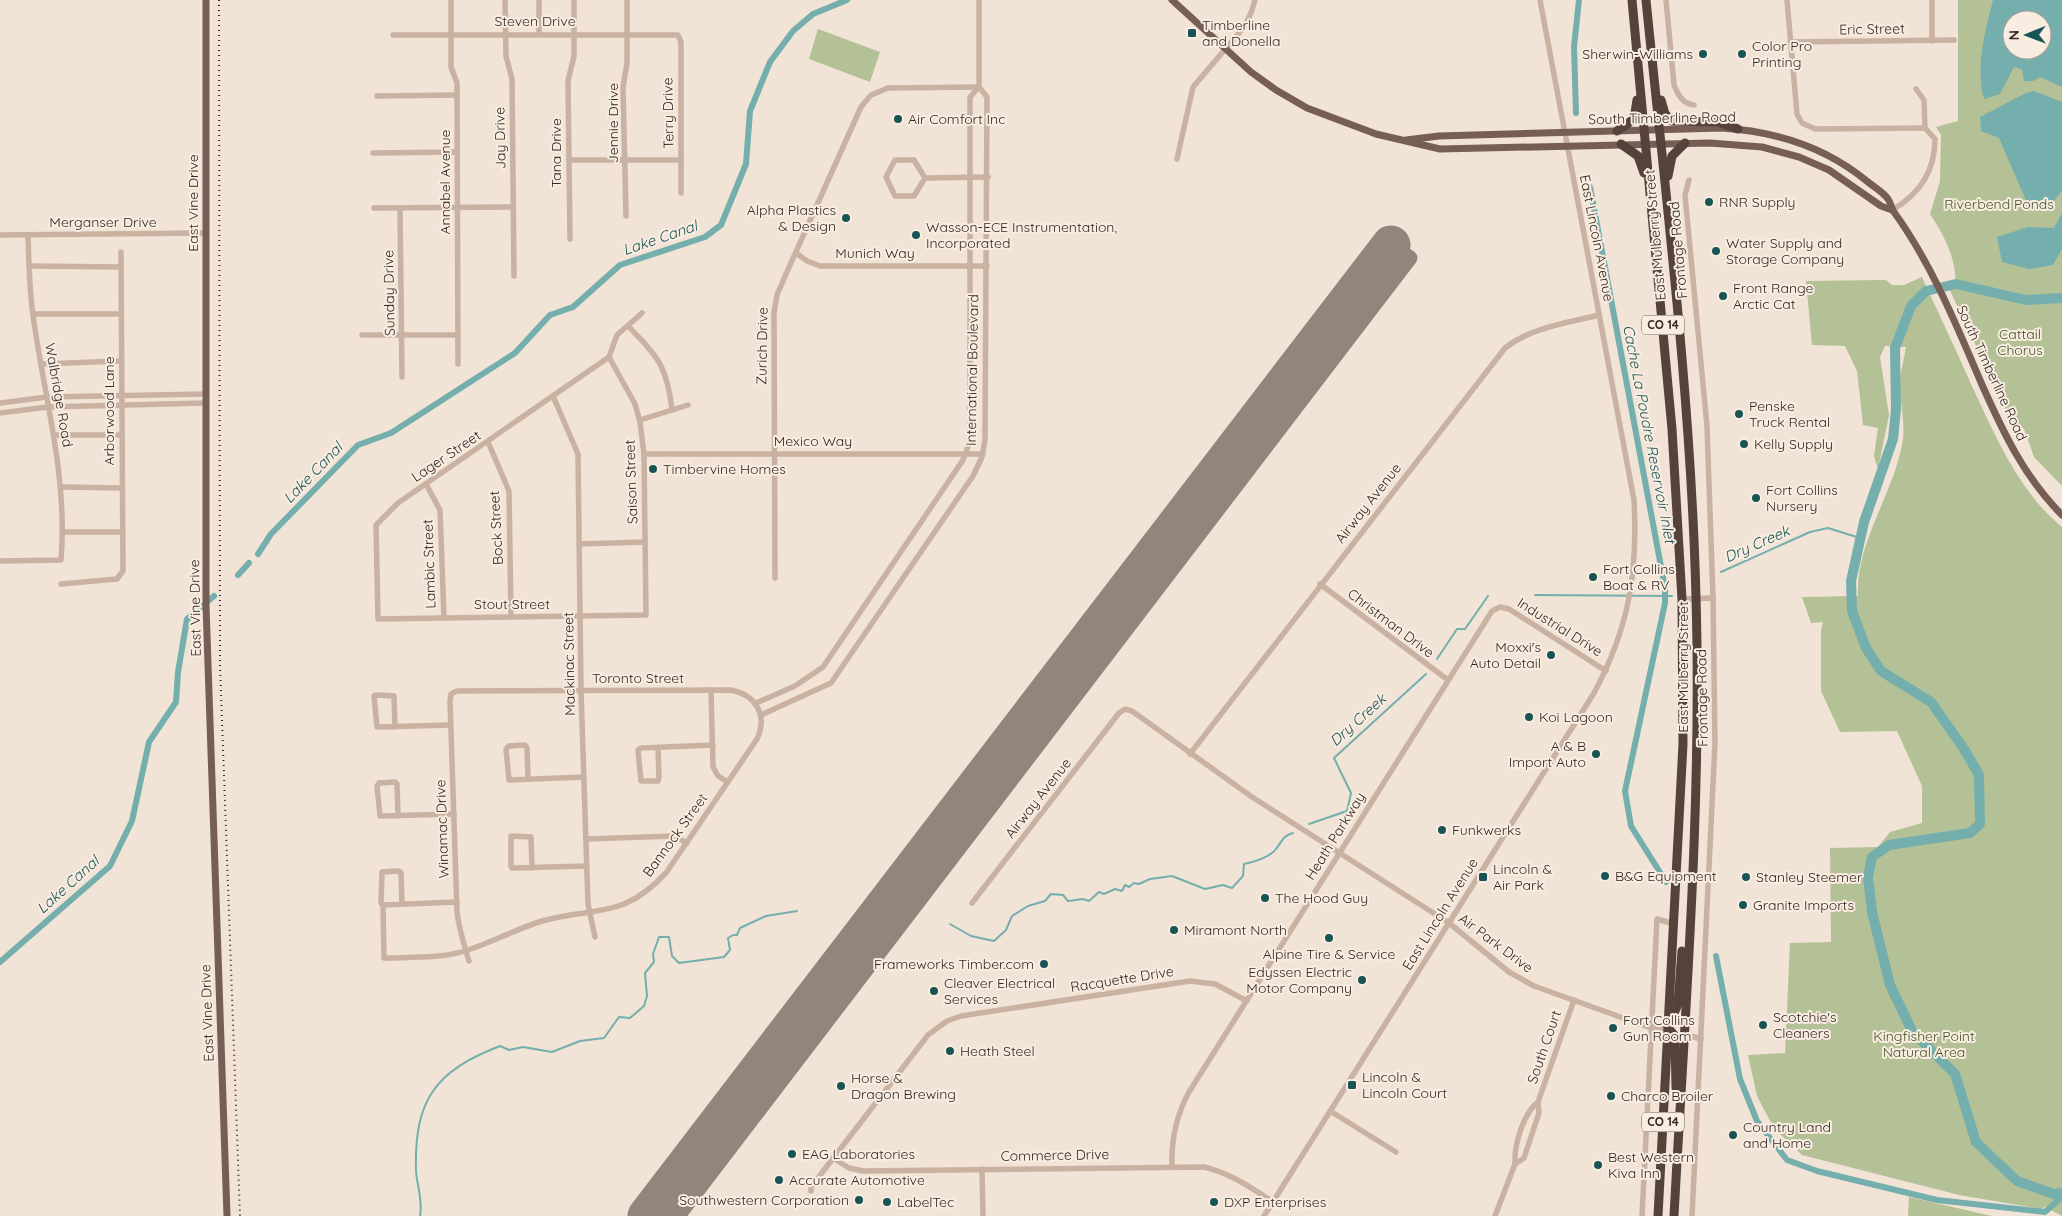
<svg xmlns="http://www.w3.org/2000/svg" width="2062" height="1216" viewBox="0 0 2062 1216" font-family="Quicksand,sans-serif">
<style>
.green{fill:#b4c095;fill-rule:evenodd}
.water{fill:#74afae;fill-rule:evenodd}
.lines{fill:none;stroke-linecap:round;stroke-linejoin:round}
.stream{stroke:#74afae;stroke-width:2}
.canal{stroke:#74afae;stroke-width:6}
.river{stroke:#74afae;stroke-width:10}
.taxiway{stroke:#92867c;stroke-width:15}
.runway{stroke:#92867c;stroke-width:39}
.minor{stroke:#c9b2a1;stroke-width:5.5}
.major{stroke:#765e55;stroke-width:7}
.highway{stroke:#55423b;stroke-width:9}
.rail{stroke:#332824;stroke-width:2;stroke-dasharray:1 4;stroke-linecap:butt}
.poi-dot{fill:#195455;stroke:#f9ede1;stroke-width:2}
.labels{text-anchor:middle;stroke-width:4;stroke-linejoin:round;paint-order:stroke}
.shield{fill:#f9ede1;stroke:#6e635d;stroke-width:1}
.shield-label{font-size:12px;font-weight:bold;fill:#332824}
.street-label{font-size:14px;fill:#332824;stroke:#f9ede1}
.poi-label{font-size:14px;fill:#332824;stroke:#f9ede1;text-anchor:start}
.park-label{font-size:14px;fill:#445227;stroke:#f9ede1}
.water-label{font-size:15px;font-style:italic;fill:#195455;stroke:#f9ede1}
</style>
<rect width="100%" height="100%" fill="#f1e3d5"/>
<g class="green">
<path d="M 1958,0 L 2062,0 L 2062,486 L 2034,457 L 2024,429 L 2008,418 L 2001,393 L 1997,391 L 1948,286 L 1956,284 C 1955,256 1945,237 1930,214 L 1940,181 L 1941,135 L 1936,127 L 1958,121 ZM 2012,20 L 2042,20 L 2042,50 L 2012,50 Z"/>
<path d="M 818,29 L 880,52 L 870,82 L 809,59 Z"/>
<path d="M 1922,277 C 1938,312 1955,348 1971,384 C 1995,435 2018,491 2062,527 L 2062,1216 L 2045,1207 L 2041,1209 L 1959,1195 L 1802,1155 L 1780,1134 L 1769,1119 L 1757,1096 L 1748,1055 L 1785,1053 L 1790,943 L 1831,942 L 1830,848 L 1878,847 L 1890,832 L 1922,823 L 1922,786 L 1897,731 L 1840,732 L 1821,691 L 1821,631 L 1823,622 L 1811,623 L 1802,597 L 1858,596 C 1855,542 1895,493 1903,439 C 1905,422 1900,403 1900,385 C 1900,373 1904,359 1906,347 L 1885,346 L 1880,357 L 1889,415 L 1878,469 L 1874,456 L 1878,428 L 1863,425 L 1857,371 L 1845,346 L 1812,345 L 1806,281 L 1886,280 L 1892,285 L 1904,285 Z"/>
<path d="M 1909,1197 L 1992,1216 L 1908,1216 Z"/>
</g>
<g class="water">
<path d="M 1993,0 L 2062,0 L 2062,87 L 2040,77 L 2033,81 L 2024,81 L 2022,69 L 2014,67 L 2000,94 L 1984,99 C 1975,68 1985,31 1993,0 ZM 2012,20 L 2042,20 L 2042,50 L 2012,50 Z"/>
<path d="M 2034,91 L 2062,102 L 2062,191 L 2047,209 L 2033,209 L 2028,205 L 1999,138 L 1981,131 L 1980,117 L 2026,93 Z"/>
<path d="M 2062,213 L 2062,249 L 2053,265 L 2029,269 L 2002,262 L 1997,237 L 2028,227 L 2054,228 Z"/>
</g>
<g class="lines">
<g class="stream">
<path d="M 1721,572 L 1810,532 L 1828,528 L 1860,538"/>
<path d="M 1535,595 L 1672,596"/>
<path d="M 1437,659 L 1457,629 L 1465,629 L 1488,596"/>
<path d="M 1309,824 L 1347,811 L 1351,793 L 1334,758 L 1426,674"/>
<path d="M 950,924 L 971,936 L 994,941 L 1006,930 L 1012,916 L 1028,906 L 1045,901 L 1051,894 L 1063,895 L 1068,901 L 1083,899 L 1089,901 L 1099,892 L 1104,894 L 1115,889 L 1122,891 L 1125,885 L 1129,887 L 1134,883 L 1139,884 L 1150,879 L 1172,876 L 1205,889 L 1223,885 L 1232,888 L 1243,876 L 1244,864 C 1253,862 1270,857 1276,849 C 1282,842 1282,836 1293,833"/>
<path d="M 420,1216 C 423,1200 417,1186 416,1171 C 414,1100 435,1071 500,1046 L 509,1050 L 523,1047 L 552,1052 L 580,1041 L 604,1038 L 619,1017 L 630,1018 L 644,1006 L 647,996 L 645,973 L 654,962 L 653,954 L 659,937 L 669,937 L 672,956 L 679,963 L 724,957 L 730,950 L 728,938 L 733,935 L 737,935 L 740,928 L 766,916 L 797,911"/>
</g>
<g class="canal">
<path d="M 1576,113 L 1574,47 L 1579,0"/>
<path d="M 1590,187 L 1665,588 L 1665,603 L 1625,791 L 1631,826 L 1666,882"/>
<path d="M 258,554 L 271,534 L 358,445 L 391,433 L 515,353 L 550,315 L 573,307 L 620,265 L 705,237 L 721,225 L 746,164 L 750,111 L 770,62 L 793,31 L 813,14 L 847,0"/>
<path d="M 238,575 L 249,563"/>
<path d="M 1716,956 L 1740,1079 L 1757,1121 L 1787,1160 L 1817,1171 L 1937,1200 L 2045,1212 L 2062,1197"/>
<path d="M 0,962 L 110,866 L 132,821 L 149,742 L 176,702 L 178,672 L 187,619 L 214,596"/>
</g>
<path class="river" d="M 2062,298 L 2026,300 L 1956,284 L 1926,291 L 1911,306 L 1895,348 L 1896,409 L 1893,439 L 1864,522 L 1851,581 L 1852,611 L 1866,648 L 1881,671 L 1931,702 L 1964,749 L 1979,775 L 1980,824 L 1970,833 L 1889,845 L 1872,857 L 1868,877 L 1872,912 L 1890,985 L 1912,1031 L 1955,1074 L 1976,1142 L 2017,1181 L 2054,1194 L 2062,1193"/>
<path class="taxiway" d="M 678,1216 L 1410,258 L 1391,245"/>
<path class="runway" d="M 647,1216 L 1391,245"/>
<g class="minor">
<path d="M 451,0 L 451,67 L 457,83 L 458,364"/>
<path d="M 505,0 L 506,56 L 512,79 L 514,276"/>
<path d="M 539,0 L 539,34"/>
<path d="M 1666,0 L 1674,85 C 1678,95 1683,104 1694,105"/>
<path d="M 1787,0 L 1797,114 L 1802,123 L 1815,129 L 1925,128 L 1935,139 C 1935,171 1920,194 1892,210"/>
<path d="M 1932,0 L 1932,41"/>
<path d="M 393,35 L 678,35 L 681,42 L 681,193"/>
<path d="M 1790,42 L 1954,40"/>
<path d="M 1916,89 L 1924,100 L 1925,128"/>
<path d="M 377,96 L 457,95"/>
<path d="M 373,153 L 457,152"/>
<path d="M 1177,159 L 1193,87 L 1244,27 L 1251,13 L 1255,0"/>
<path d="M 569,160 L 681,160"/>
<path d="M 925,178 L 914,196 L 895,196 L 886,177 L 895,160 L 914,160 L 925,178 L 988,177"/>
<path d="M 1689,180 L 1685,195 L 1707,426 L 1713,598 L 1715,743 L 1692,1216"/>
<path d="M 374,208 L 513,207"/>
<path d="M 400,208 L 402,377"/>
<path d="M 626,216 L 623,87 L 627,63 L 627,0"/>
<path d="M 0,235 L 206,233"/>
<path d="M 570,239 L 568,81 L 574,56 L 574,0"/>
<path d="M 796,253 L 807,261 L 820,266 L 987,266"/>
<path d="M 29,266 L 121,267"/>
<path d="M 33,314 L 121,314"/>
<path d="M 628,326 C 658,357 667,366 672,410"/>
<path d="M 362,335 L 458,335"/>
<path d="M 609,357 L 635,404 L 640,422 L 644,454 L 646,615 L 378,619 L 376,525 L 398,503 Z"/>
<path d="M 609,357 L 617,335 L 642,313"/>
<path d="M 41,364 L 121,361"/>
<path d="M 553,396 L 578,454 L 581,691 L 588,904 L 595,937"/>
<path d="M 0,403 L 47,397 L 206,394"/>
<path d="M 0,413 L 48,407 L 206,403"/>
<path d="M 640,420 L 688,405"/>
<path d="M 55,435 L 122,435"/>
<path d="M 488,442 L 509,491 L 511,617"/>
<path d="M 644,454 L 983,454"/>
<path d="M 426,484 L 440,510 L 444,617"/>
<path d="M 62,487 L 122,488"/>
<path d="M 64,532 L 123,532"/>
<path d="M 579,544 L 645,542"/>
<path d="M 0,561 L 61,560 C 68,476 44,397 33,315 C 29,288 29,261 28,235"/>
<path d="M 775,578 L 774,313 L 777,295 L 786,274 L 861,107 L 871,95 L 888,88 L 979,87"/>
<path d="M 61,584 L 117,579 L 123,571 L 121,252"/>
<path d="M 1320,584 L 1448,680"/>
<path d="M 1682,599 L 1713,598"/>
<path d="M 711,690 L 713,767 L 718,776 L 728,782"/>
<path d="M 756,703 L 795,686 L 823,667 L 963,460 L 970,441 L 970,97 L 979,87 L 979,0"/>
<path d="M 761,715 L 831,683 L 973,476 L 982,457 L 985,440 L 987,97 L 979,87"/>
<path d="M 395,727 L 394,696 L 376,695 L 374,696 L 377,727 L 450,725"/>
<path d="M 658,747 L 659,778 L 658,781 L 641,781 L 638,750 L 641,748 L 713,745"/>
<path d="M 1190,754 L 1505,348 C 1532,327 1567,323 1599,315"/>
<path d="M 528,779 L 527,748 L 525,745 L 509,746 L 506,749 L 509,780 L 584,777"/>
<path d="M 398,816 L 397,784 L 395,782 L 379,783 L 377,786 L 380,816 L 454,814"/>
<path d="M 586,839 L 674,836 L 687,843"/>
<path d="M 532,868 L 531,837 L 511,836 L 511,866 L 512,868 L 587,866"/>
<path d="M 972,903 L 1119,713 L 1125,709 L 1132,711 L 1252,797 L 1449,923 L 1509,972 L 1534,986 L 1651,1028 L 1668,1028"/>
<path d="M 402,904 L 401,873 L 399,871 L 382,872 L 381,903 L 383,905 L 457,902"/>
<path d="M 383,905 L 384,958 C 412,957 441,959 468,950 C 493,942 516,929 542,921 C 597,906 622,920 666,873 L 757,739 C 768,715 756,695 731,690 L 457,691 L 451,694 L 450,701 L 457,912 C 459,929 464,945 469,961"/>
<path d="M 1684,1034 L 1701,1039"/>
<path d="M 1538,1102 C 1523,1114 1514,1145 1515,1164 L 1524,1158 L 1539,1113 L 1538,1102 L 1574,1000"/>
<path d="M 1330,1111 L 1396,1152"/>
<path d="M 833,1158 L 849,1168 L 863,1171 L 1204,1167 C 1230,1173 1250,1187 1273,1202"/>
<path d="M 1172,1166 C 1171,1139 1176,1116 1189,1092 L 1492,611 L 1500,607 L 1509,609 L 1606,671"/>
<path d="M 982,1169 L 983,1216"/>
<path d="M 811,1191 L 811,1187 L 928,1035 L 947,1021 L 961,1016 L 1190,981 L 1215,984 L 1247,1001"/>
<path d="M 1264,1216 L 1594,693 C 1629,628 1638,573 1634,500 L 1540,0"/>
<path d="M 1495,1216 L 1515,1164"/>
<path d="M 1642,1216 L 1657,919 L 1674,924"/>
</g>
<g class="major">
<path d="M 206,0 L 206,606 L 227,1216"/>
<path d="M 1172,0 L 1251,72 L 1276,90 L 1307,108 L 1376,134 L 1440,149 L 1710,143 L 1762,147 L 1799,157 L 1829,170 L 1881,206 L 1892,210"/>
<path d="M 1406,140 L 1439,136 L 1721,128 C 1775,131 1826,147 1868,182 C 1874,187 1883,192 1888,199 C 1891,203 1891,208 1894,212 C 1933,266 1957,327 1983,387 C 2004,434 2025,478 2062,515"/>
</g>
<g class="highway">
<path d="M 1632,0 L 1672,429 L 1682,599 L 1683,744 L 1658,1216"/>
<path d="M 1646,0 C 1666,199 1691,398 1696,598 C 1702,804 1685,1010 1674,1216"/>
<path d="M 1661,100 L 1665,114 L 1672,121 L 1718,122 L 1738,129"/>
<path d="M 1617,131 L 1634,119 L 1637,100"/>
<path d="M 1621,144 L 1638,156 L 1644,173"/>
<path d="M 1668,176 L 1672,156 L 1685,143"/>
<path d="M 1669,1025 L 1678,1004 L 1682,951"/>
<path d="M 1668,1028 L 1675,1036 L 1676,1088"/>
</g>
<path class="rail" d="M 219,0 L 220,665 L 240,1216"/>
</g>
<g class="poi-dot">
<rect x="1187" y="28" width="10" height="10" rx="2.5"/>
<circle cx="1703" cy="54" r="5"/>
<circle cx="1742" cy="54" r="5"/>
<circle cx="898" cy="119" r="5"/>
<circle cx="1709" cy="202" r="5"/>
<circle cx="846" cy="218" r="5"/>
<circle cx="916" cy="235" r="5"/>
<circle cx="1716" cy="251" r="5"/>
<circle cx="1723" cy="296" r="5"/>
<circle cx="1739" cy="414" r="5"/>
<circle cx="1744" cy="444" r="5"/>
<circle cx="653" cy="469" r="5"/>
<circle cx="1756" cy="498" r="5"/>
<circle cx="1593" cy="577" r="5"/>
<circle cx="1551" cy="655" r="5"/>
<circle cx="1529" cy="717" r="5"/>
<circle cx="1596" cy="754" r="5"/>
<circle cx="1442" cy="830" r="5"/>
<circle cx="1605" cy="876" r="5"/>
<rect x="1478" y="872" width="10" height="10" rx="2.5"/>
<circle cx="1746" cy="877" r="5"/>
<circle cx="1265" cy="898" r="5"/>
<circle cx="1743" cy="905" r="5"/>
<circle cx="1174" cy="930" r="5"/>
<circle cx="1329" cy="938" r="5"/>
<circle cx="1044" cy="964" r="5"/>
<circle cx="1362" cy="980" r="5"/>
<circle cx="934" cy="991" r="5"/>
<circle cx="1763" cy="1025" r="5"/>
<circle cx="1613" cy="1028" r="5"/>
<circle cx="950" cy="1051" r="5"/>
<rect x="1347" y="1080" width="10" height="10" rx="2.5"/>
<circle cx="841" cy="1086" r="5"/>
<circle cx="1611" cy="1096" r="5"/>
<circle cx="1733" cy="1135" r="5"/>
<circle cx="792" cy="1154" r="5"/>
<circle cx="1598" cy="1165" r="5"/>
<circle cx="779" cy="1180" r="5"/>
<circle cx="859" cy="1200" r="5"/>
<circle cx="887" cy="1202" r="5"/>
<circle cx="1214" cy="1202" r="5"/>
</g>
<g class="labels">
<g class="shield">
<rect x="1642" y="315.5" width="42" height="19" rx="4"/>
<rect x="1642" y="1112.5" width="42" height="19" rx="4"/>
</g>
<g class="shield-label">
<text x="1663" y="329">CO 14</text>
<text x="1663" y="1126">CO 14</text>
</g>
<g class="street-label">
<text x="535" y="26">Steven Drive</text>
<text transform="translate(1872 29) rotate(-1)" y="5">Eric Street</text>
<text transform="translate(668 113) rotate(-91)" y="5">Terry Drive</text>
<text transform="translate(1662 118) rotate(-1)" y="5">South Timberline Road</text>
<text transform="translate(613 123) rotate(-90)" y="5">Jennie Drive</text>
<text transform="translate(500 138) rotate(-91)" y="5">Jay Drive</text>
<text transform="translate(556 153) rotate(-90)" y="5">Tana Drive</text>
<text transform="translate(445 182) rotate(-90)" y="5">Annabel Avenue</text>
<text transform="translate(193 203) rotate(-90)" y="5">East Vine Drive</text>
<text x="103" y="227">Merganser Drive</text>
<text transform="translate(1655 235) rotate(-95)" y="5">East Mulberry Street</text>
<text transform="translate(1597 238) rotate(79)" y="5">East Lincoln Avenue</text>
<text transform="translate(1678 250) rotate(-95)" y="5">Frontage Road</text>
<text x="875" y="258">Munich Way</text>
<text transform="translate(389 293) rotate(-91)" y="5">Sunday Drive</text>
<text transform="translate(762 346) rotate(-89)" y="5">Zurich Drive</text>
<text transform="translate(972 370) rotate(-89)" y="5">International Boulevard</text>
<text transform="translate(1992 373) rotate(65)" y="5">South Timberline Road</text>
<text transform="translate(59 395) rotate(80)" y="5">Walbridge Road</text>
<text transform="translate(109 411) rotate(-90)" y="5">Arborwood Lane</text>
<text x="813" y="446">Mexico Way</text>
<text transform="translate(446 456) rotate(-34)" y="5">Lager Street</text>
<text transform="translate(631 482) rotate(-92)" y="5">Saison Street</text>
<text transform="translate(1368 503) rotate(-52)" y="5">Airway Avenue</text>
<text transform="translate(496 528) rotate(-93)" y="5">Bock Street</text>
<text transform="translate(429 564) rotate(-92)" y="5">Lambic Street</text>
<text x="512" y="609">Stout Street</text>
<text transform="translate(195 608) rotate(-91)" y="5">East Vine Drive</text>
<text transform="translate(1391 623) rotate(37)" y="5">Christman Drive</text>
<text transform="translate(1560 627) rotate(32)" y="5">Industrial Drive</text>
<text transform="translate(569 664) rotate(-91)" y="5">Mackinac Street</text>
<text transform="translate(1683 667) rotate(-90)" y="5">East Mulberry Street</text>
<text x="638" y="683">Toronto Street</text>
<text transform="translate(1702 698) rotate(-91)" y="5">Frontage Road</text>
<text transform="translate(1038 798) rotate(-52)" y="5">Airway Avenue</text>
<text transform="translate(442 829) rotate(-92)" y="5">Winamac Drive</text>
<text transform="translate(675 835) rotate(-54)" y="5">Bannock Street</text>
<text transform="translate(1335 836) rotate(-58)" y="5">Heath Parkway</text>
<text transform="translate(1440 914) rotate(-58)" y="5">East Lincoln Avenue</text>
<text transform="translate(1496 943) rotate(37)" y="5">Air Park Drive</text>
<text transform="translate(1122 979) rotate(-9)" y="5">Racquette Drive</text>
<text transform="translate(207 1013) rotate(-92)" y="5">East Vine Drive</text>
<text transform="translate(1544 1047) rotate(-71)" y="5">South Court</text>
<text transform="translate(1055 1155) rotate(-1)" y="5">Commerce Drive</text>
</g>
<g class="poi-label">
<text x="1202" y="30">Timberline<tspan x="1202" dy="16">and Donella</tspan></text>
<text x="1752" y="51">Color Pro<tspan x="1752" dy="16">Printing</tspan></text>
<text x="1693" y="59" text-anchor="end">Sherwin-Williams</text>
<text x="908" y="124">Air Comfort Inc</text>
<text x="1719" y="207">RNR Supply</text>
<text x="836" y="215" text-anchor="end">Alpha Plastics<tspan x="836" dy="16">&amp; Design</tspan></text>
<text x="926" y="232">Wasson-ECE Instrumentation,<tspan x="926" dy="16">Incorporated</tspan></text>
<text x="1726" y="248">Water Supply and<tspan x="1726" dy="16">Storage Company</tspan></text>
<text x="1733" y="293">Front Range<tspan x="1733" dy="16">Arctic Cat</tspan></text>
<text x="1749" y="411">Penske<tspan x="1749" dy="16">Truck Rental</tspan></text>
<text x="1754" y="449">Kelly Supply</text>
<text x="663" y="474">Timbervine Homes</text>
<text x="1766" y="495">Fort Collins<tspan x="1766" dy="16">Nursery</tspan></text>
<text x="1603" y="574">Fort Collins<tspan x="1603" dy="16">Boat &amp; RV</tspan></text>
<text x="1541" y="652" text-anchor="end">Moxxi's<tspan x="1541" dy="16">Auto Detail</tspan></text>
<text x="1539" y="722">Koi Lagoon</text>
<text x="1586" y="751" text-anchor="end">A &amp; B<tspan x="1586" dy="16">Import Auto</tspan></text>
<text x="1452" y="835">Funkwerks</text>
<text x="1493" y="874">Lincoln &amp;<tspan x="1493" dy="16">Air Park</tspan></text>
<text x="1615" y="881">B&amp;G Equipment</text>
<text x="1756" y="882">Stanley Steemer</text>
<text x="1275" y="903">The Hood Guy</text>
<text x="1753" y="910">Granite Imports</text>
<text x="1184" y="935">Miramont North</text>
<text x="1329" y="959" text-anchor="middle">Alpine Tire &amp; Service</text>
<text x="1034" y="969" text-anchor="end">Frameworks Timber.com</text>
<text x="1352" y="977" text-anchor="end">Edyssen Electric<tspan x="1352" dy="16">Motor Company</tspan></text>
<text x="944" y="988">Cleaver Electrical<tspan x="944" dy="16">Services</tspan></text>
<text x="1773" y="1022">Scotchie's<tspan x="1773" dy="16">Cleaners</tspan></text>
<text x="1623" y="1025">Fort Collins<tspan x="1623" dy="16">Gun Room</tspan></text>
<text x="960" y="1056">Heath Steel</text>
<text x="1362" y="1082">Lincoln &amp;<tspan x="1362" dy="16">Lincoln Court</tspan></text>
<text x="851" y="1083">Horse &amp;<tspan x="851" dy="16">Dragon Brewing</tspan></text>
<text x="1621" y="1101">Charco Broiler</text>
<text x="1743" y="1132">Country Land<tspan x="1743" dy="16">and Home</tspan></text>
<text x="802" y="1159">EAG Laboratories</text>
<text x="1608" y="1162">Best Western<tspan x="1608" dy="16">Kiva Inn</tspan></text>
<text x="789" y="1185">Accurate Automotive</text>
<text x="849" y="1205" text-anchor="end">Southwestern Corporation</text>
<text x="897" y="1207">LabelTec</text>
<text x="1224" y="1207">DXP Enterprises</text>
</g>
<g class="park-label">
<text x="1999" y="209">Riverbend Ponds</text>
<text x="2020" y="339">Cattail<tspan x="2020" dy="16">Chorus</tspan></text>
<text x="1924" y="1041">Kingfisher Point<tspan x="1924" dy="16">Natural Area</tspan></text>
</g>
<g class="water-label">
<text transform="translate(660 238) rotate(-19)" y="5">Lake Canal</text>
<text transform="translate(1649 434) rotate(79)" y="5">Cache La Poudre Reservoir Inlet</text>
<text transform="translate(313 473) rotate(-46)" y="5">Lake Canal</text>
<text transform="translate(1757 544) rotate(-24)" y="5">Dry Creek</text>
<text transform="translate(1358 720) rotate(-42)" y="5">Dry Creek</text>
<text transform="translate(68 885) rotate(-42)" y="5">Lake Canal</text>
</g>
</g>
<g transform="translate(2027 35) rotate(269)"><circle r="24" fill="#f9ede1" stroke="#aa9e95"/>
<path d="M0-4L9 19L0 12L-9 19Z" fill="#195455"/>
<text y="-8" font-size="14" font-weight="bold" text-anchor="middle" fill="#332824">N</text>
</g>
</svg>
